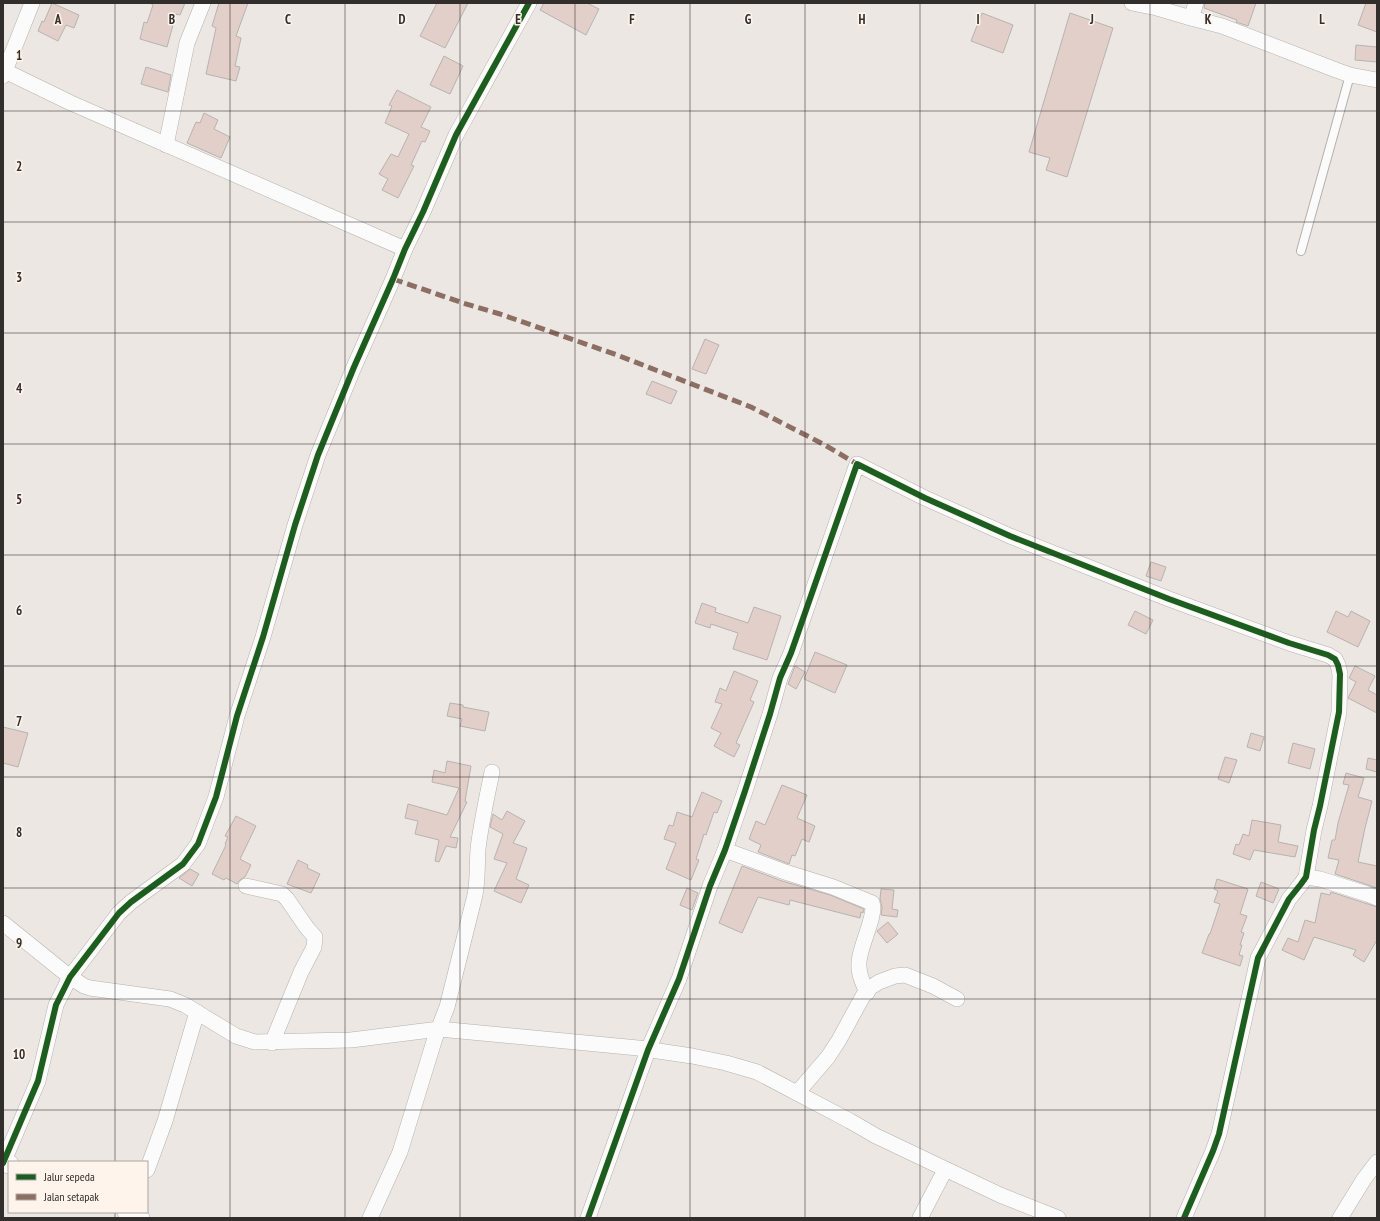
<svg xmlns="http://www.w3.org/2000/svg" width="1380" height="1221" viewBox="0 0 1380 1221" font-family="'PT Sans Narrow',sans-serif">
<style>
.building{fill:#e2cfc9;stroke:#b7b3b0}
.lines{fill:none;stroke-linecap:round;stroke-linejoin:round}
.service-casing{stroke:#b4b1ad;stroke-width:10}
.minor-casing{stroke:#b4b1ad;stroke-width:16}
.tertiary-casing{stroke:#b4b1ad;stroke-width:20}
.service{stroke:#fcfbfb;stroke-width:8}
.minor{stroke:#fcfbfb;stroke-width:15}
.tertiary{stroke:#fcfbfb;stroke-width:19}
.quiet{stroke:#8d6e63;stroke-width:5;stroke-dasharray:10 5;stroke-linecap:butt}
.cycleway-casing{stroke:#fef4ec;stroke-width:8}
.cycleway{stroke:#1b5e20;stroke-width:6}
.grid{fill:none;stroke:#322e2b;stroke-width:1;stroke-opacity:0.55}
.grid-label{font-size:13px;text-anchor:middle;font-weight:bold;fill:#322e2b;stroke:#fef4ec;stroke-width:3;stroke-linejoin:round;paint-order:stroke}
</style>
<rect width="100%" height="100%" fill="#ece7e3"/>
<g class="building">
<path d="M 52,3 L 79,15 L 74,28 L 66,25 L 58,41 L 38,31 L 42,21 L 44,22 Z"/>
<path d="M 150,3 L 185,3 L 180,15 L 176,14 L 167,47 L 140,39 L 144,22 L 147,23 L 153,5 Z"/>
<path d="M 219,3 L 248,3 L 236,36 L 241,38 L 235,66 L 240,67 L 236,81 L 206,74 L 216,28 L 212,26 Z"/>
<path d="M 437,3 L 468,3 L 445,48 L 420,36 Z"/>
<path d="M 544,3 L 587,3 L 599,9 L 586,35 L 540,10 Z"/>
<path d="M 1205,3 L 1256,3 L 1248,26 L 1236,22 L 1237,20 L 1204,8 Z"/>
<path d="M 1366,3 L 1377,3 L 1377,32 L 1358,25 Z"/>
<path d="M 982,13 L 1013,25 L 1003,53 L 971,41 Z"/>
<path d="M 1070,13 L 1113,28 L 1067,177 L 1046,170 L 1050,158 L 1029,152 Z"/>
<path d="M 1356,45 L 1377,47 L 1377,62 L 1355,60 Z"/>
<path d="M 444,56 L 463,66 L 450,94 L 430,85 Z"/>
<path d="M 146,67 L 171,75 L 168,92 L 141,84 Z"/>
<path d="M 397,90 L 431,107 L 421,127 L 430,131 L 425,142 L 422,141 L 411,165 L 414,166 L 398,198 L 382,190 L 388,179 L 379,174 L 391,154 L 398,157 L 409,134 L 385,123 L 392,106 L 389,105 Z"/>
<path d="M 204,113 L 218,120 L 214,129 L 230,137 L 221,158 L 187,143 L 196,122 L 200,123 Z"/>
<path d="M 705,339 L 719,345 L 706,374 L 692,369 Z"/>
<path d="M 652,381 L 677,391 L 671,404 L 646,394 Z"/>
<path d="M 1151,562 L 1166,567 L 1161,581 L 1146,576 Z"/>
<path d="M 702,603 L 716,608 L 715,612 L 748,623 L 754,607 L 781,616 L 767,660 L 733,649 L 738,633 L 711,624 L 710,628 L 695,623 Z"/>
<path d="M 1135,611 L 1153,620 L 1146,634 L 1128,625 Z"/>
<path d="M 1336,611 L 1348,617 L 1351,611 L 1370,621 L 1358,647 L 1327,632 Z"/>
<path d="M 815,652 L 847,665 L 835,693 L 804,679 Z"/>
<path d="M 795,666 L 805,672 L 796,689 L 788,684 Z"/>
<path d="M 1355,666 L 1375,676 L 1368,690 L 1377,695 L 1377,713 L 1348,698 L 1356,682 L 1349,678 Z"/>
<path d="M 734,671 L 758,681 L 750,700 L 754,702 L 736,743 L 740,745 L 734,757 L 714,746 L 721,733 L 711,728 L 722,704 L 715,702 L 720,688 L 726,691 Z"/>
<path d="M 450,703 L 463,705 L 463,707 L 489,712 L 485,731 L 460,726 L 462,719 L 447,716 Z"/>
<path d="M 3,727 L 28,733 L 18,767 L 3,763 Z"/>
<path d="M 1251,733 L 1264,737 L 1260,751 L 1247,747 Z"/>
<path d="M 1293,743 L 1315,749 L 1310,769 L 1288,763 Z"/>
<path d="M 1225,757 L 1237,760 L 1229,783 L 1218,779 Z"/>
<path d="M 1368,758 L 1377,760 L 1377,772 L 1366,769 Z"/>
<path d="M 447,761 L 471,766 L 465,801 L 467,802 L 450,837 L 458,838 L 456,848 L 446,846 L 439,862 L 435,861 L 439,840 L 415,834 L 418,821 L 405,818 L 408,804 L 447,815 L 459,788 L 432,782 L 434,770 L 445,773 Z"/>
<path d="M 1346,773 L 1364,778 L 1358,797 L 1372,801 L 1365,828 L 1358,862 L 1377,866 L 1377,888 L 1335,874 L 1339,860 L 1328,858 L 1332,840 L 1335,840 L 1338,823 L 1349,785 L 1343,784 Z"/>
<path d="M 782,785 L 807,795 L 797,818 L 815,826 L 809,842 L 802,839 L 795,856 L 792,855 L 789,864 L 758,852 L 761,845 L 749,839 L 756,821 L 765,825 Z"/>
<path d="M 702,792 L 722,801 L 717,813 L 714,812 L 706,835 L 704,834 L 696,859 L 699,860 L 691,880 L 666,869 L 676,843 L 664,839 L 669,825 L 673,826 L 677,812 L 692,817 Z"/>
<path d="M 507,811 L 525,821 L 513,843 L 527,848 L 516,879 L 529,885 L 521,903 L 494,891 L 507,863 L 494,859 L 503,834 L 490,827 L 493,814 L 502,820 Z"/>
<path d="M 236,816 L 256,826 L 240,859 L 251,865 L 245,877 L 240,880 L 237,884 L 226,878 L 224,880 L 212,874 L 226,845 L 225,844 L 228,837 L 225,836 Z"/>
<path d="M 1252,820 L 1281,825 L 1278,842 L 1298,846 L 1295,857 L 1254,850 L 1250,860 L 1233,854 L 1236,844 L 1239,845 L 1243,834 L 1249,836 Z"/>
<path d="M 298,860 L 308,865 L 307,868 L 320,874 L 311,893 L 287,884 Z"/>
<path d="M 742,866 L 782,881 L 830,895 L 864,909 L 863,913 L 861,912 L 860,918 L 790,900 L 789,905 L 758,897 L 742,933 L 719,923 Z"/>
<path d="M 190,869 L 199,874 L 192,886 L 179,878 Z"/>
<path d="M 1217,879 L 1248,889 L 1240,914 L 1247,916 L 1241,932 L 1244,933 L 1240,945 L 1242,945 L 1239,955 L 1243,956 L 1240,966 L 1202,953 L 1209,934 L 1210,934 L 1220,904 L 1214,902 L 1218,891 L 1214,889 Z"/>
<path d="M 1261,882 L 1279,889 L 1273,903 L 1256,896 Z"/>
<path d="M 687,888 L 698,893 L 692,910 L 680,905 Z"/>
<path d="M 881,889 L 894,890 L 892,909 L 898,910 L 897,917 L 881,915 L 882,907 L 880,899 Z"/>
<path d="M 1331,892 L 1377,907 L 1377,940 L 1364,962 L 1353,955 L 1356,950 L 1314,937 L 1304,960 L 1282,950 L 1288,938 L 1298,942 L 1305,920 L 1315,923 L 1321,893 L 1330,895 Z"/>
<path d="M 888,922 L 898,934 L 887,943 L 877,931 Z"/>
</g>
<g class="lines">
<g class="service-casing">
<path id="service" d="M 1301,251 L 1350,75"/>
</g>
<g class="minor-casing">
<g id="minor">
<path d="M 1132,3 L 1157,8 L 1191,18 L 1222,26 L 1336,70 L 1350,75 L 1377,80"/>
<path d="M 1191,18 L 1196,3"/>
<path d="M 3,70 L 71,103 L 405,249"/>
<path d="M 3,76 L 32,3"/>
<path d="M 166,145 L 187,43 L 203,3"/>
<path d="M 725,850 L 785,872 L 833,887 L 872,903 C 877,915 859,947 859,963 C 858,974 863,983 867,993"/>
<path d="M 1306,877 L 1320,879 L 1367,894 L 1377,898"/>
<path d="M 246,886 L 282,894 L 287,899 L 307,928 L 315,937 L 314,947 L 301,972 L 272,1043"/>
<path d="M 3,923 L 70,977 L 84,986 L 90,988 L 170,999 L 185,1005 L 236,1036 L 255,1042 L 351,1040 L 439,1029 L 638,1048 L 692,1056 L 726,1063 L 757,1072 L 850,1121 L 876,1136 L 1000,1195 L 1058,1218"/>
<path d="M 797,1093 L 828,1057 L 839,1040 L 863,996 L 871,987 L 879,982 L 895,976 L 905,975 L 933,986 L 957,999"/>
<path d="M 3,1163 L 38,1081 L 56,1005 L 70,977 L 119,913 L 131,902 L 183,864 L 198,844 L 216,797 L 237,716 L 263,637 L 295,525 L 318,455 L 354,367 L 393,279 L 405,249 L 423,212 L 456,135 L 529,3"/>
<path d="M 147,1170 L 165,1121 L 197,1012"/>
<path d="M 370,1218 L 400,1152 L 435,1038 L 447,1007 L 475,895 C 478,879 477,864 478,849 C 481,823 487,797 492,772"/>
<path d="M 588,1218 L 648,1050 L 679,979 L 710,886 L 725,850 L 745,791 L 770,714 L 780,678 L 791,653 L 857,464 L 925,498 L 1010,536 L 1169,599 L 1289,643 L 1328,655 L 1335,659 L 1338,665 L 1340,674 L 1339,712 L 1320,806 L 1314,830 L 1306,877 L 1301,884 L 1289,899 L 1258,958 L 1219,1134 L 1213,1151 L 1184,1218"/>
<path d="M 920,1218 L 945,1170"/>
<path d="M 1340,1218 L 1364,1179 L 1377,1162"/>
</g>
</g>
<g class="tertiary-casing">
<g id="tertiary">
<path d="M 3,1162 L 9,1164"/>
<path d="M 127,1212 L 140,1218"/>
</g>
</g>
<use href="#service" class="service"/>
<use href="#minor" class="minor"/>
<use href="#tertiary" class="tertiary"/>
<path class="quiet" d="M 393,279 L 463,303 L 500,314 L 617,355 L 751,407 L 823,444 L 857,464"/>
<g class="cycleway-casing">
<g id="cycleway">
<path d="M 3,1163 L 38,1081 L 56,1005 L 70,977 L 119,913 L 131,902 L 183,864 L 198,844 L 216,797 L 237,716 L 263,637 L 295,525 L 318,455 L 354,367 L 393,279 L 405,249 L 423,212 L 456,135 L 529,3"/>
<path d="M 588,1218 L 648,1050 L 679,979 L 710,886 L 725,850 L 745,791 L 770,714 L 780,678 L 791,653 L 857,464 L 925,498 L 1010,536 L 1169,599 L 1289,643 L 1328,655 L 1335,659 L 1338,665 L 1340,674 L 1339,712 L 1320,806 L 1314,830 L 1306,877 L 1301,884 L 1289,899 L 1258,958 L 1219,1134 L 1213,1151 L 1184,1218"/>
</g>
</g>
<use href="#cycleway" class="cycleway"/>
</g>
<path class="grid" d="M 115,3 L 115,1162M 230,3 L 230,1218M 345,3 L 345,1218M 460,3 L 460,1218M 575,3 L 575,1218M 690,3 L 690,1218M 805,3 L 805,1218M 920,3 L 920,1218M 1035,3 L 1035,1218M 1150,3 L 1150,1218M 1265,3 L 1265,1218M 3,111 L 1377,111M 3,222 L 1377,222M 3,333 L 1377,333M 3,444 L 1377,444M 3,555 L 1377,555M 3,666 L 1377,666M 3,777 L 1377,777M 3,888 L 1377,888M 3,999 L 1377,999M 3,1110 L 1377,1110M 115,1212 L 115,1218"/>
<g class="grid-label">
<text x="58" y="24">A</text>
<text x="172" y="24">B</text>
<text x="288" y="24">C</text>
<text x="402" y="24">D</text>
<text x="518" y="24">E</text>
<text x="632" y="24">F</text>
<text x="748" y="24">G</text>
<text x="862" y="24">H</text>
<text x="978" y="24">I</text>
<text x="1092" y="24">J</text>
<text x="1208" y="24">K</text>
<text x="1322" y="24">L</text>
<text x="19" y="60">1</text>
<text x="19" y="171">2</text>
<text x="19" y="282">3</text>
<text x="19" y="393">4</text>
<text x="19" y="504">5</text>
<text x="19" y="615">6</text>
<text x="19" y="726">7</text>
<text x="19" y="837">8</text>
<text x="19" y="948">9</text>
<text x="19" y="1059">10</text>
</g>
<rect width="1380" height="1221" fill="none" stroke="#322e2b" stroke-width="8"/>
<rect x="8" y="1161" width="140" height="52" fill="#fef4ec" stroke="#aca59f"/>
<rect x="16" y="1174" width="20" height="6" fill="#1b5e20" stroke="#aca59f"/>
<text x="44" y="1181" font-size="12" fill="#322e2b">Jalur sepeda</text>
<rect x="16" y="1194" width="20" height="6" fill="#8d6e63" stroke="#aca59f"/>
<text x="44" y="1201" font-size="12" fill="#322e2b">Jalan setapak</text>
</svg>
